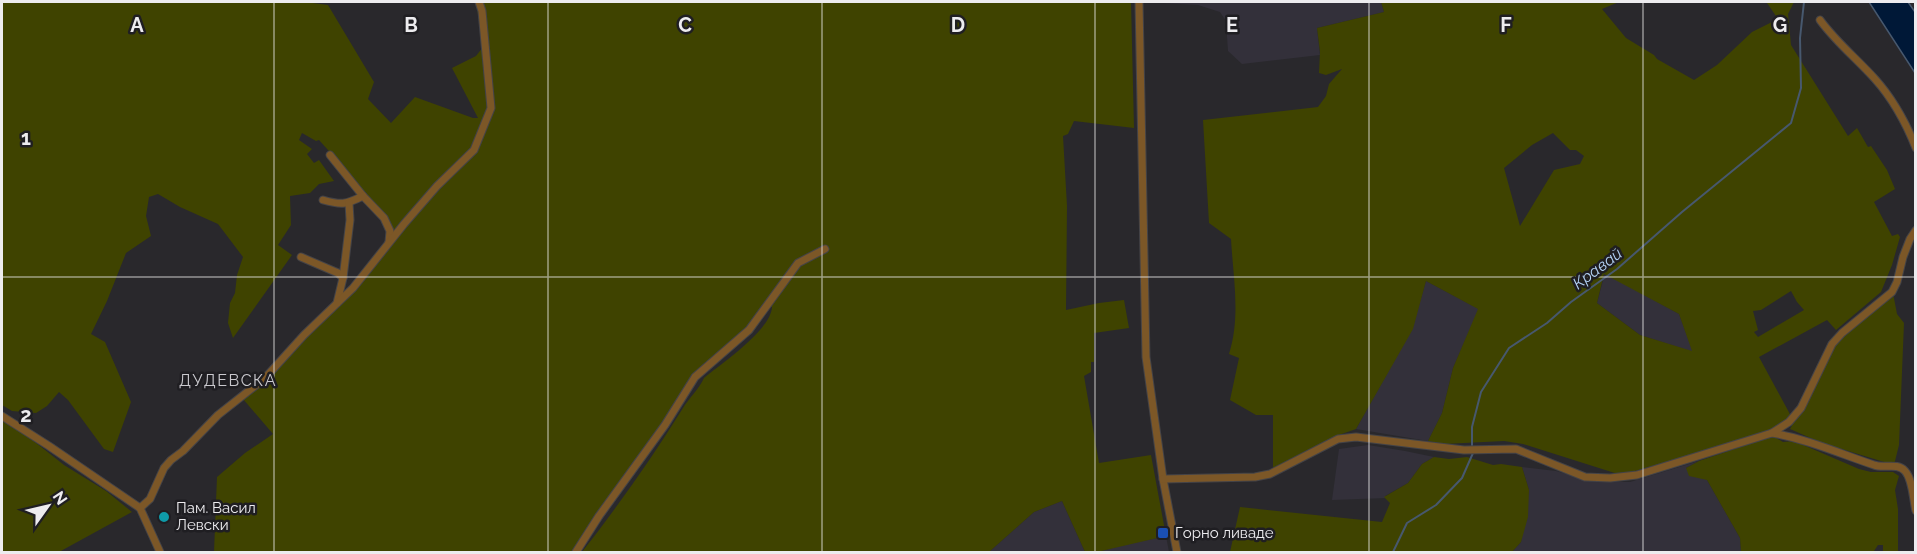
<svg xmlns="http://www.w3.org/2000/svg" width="1917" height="554" viewBox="0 0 1917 554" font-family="Raleway,sans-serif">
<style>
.built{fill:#33303a}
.green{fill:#3f4300;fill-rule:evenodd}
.water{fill:#001837;stroke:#47586e;stroke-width:1.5}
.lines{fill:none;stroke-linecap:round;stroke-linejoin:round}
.stream{stroke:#47586e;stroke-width:2}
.minor-casing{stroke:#444347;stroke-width:9}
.minor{stroke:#7c5727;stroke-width:7}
.grid{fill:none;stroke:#edecef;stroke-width:1.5;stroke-opacity:0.55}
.culture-dot{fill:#0f9aa8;stroke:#1f1e22;stroke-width:2}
.transit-dot{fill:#1a4fb4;stroke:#1f1e22;stroke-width:2}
.labels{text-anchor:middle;stroke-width:5;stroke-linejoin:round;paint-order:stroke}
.poi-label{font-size:15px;fill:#edecef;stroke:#1f1e22;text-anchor:start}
.water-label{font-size:16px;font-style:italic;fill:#b4d2f5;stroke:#1f1e22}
.neighbourhood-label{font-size:16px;letter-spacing:1.5px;fill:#cac9ce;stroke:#1f1e22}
.grid-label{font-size:20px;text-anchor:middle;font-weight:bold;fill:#edecef;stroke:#1f1e22;stroke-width:5;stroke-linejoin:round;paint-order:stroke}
</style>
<rect width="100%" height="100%" fill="#29282c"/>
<g class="built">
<path d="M 1145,2 L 1381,2 L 1384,12 L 1317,28 L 1320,55 L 1242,64 L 1228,51 L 1226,21 L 1220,12 L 1198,5 Z"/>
<path d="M 1605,273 L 1679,314 L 1693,352 L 1640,335 L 1597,303 Z"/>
<path d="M 1426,281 L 1479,309 L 1453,368 L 1442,413 L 1428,441 L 1356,429 L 1412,329 Z"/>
<path d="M 1368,445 L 1405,451 L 1434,457 L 1422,464 L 1408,483 L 1385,496 L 1387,498 L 1332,500 L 1339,449 Z"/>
<path d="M 1699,461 L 1686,468 L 1707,480 L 1740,538 L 1741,552 L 1512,552 L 1521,542 L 1529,490 L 1522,467 L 1556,471 L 1591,481 L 1630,482 Z"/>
<path d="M 1062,501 L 1085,552 L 989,552 L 1034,512 Z"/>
<path d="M 1166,536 L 1169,552 L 1097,552 L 1120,546 Z"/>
</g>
<g class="green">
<path d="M 2,2 L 305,2 L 328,5 L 374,82 L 368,99 L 391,123 L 415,97 L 473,118 L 478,118 L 452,68 L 476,56 L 483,47 L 476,2 L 1131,2 L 1134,128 L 1074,121 L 1068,134 L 1063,136 L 1067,206 L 1066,310 L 1099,303 L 1124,300 L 1129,328 L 1094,333 L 1094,362 L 1091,362 L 1091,372 L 1084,376 L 1099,463 L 1151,455 L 1166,536 L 1097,552 L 1085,552 L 1062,501 L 1034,512 L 989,552 L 582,552 C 618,506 652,458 683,408 C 689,398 699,389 704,378 C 722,363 771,330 772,307 L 770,306 L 753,332 L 698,379 L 573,552 L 214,552 L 217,477 L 245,453 L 273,434 L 243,399 L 346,297 L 444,176 L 441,177 L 391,234 C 368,201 346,169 319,140 L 316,141 L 302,133 L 299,140 L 312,149 L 307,154 L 314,163 L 319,160 L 334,181 L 319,184 L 310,193 L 290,196 L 291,225 L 278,245 L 292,255 L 233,338 L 228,323 L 230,303 L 235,293 L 237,275 L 243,257 L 218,224 L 180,207 L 158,194 L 149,197 L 146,216 L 151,236 L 126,253 L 107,301 L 91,334 L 105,342 L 131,402 L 113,452 L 104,449 L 68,400 L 59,392 L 47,406 L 36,413 L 12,411 L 2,405 Z"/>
<path d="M 1381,2 L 1619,2 L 1602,9 L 1626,38 L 1654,55 L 1657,59 L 1694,80 L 1717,65 L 1752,32 L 1778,19 L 1767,3 L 1760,2 L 1794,2 L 1788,14 L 1791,45 L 1848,136 L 1857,128 L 1868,147 L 1871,146 L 1887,170 L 1895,189 L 1874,202 L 1892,236 L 1898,234 L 1900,237 L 1892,265 L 1881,292 L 1836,330 L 1827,320 L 1759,357 L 1791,416 L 1773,431 L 1621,475 L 1523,444 L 1504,441 L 1444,444 L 1428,441 L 1442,413 L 1453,368 L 1478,309 L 1426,281 L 1413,329 L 1356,429 L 1336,436 L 1273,468 L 1273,415 L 1256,415 L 1230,400 L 1239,358 L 1229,354 C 1241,316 1233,277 1231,239 L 1209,223 L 1203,120 L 1318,107 L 1326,96 L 1329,84 L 1342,69 L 1326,75 L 1319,73 L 1320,52 L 1317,28 L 1384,12 ZM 1553,133 L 1570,150 L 1576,150 L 1584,156 L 1580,164 L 1554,170 L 1520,226 L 1504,168 L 1532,145 ZM 1604,274 L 1679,314 L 1692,351 L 1640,335 L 1597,303 ZM 1791,291 L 1797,302 L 1804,310 L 1758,337 L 1754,332 L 1758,330 L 1753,311 L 1761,310 Z"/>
<path d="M 1893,293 L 1897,314 L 1904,323 L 1899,445 L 1894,465 L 1822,443 L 1790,429 L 1839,338 Z"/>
<path d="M 2,416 L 64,465 L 106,491 L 132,512 L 59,552 L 2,552 Z"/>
<path d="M 1773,436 L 1783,442 L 1794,441 L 1859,469 L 1871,472 L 1893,472 L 1899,476 L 1895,490 L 1898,509 L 1898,552 L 1883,552 L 1883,545 L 1878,545 L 1874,551 L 1878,552 L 1741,552 L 1740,538 L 1707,480 L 1689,476 L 1686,468 L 1699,461 Z"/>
<path d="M 1434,457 L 1449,459 L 1467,457 L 1493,465 L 1501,464 L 1522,467 L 1529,490 L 1528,517 L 1521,542 L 1512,552 L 1230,552 L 1240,507 L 1382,522 L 1390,503 L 1384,497 L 1408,483 L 1422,464 Z"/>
</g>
<path class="water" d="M 1869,2 L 1908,2 L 1915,12 L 1915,73 Z"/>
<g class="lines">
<g class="stream">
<path d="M 1472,447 L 1472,427 L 1481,392 L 1509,348 L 1547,323 L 1571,302 L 1617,269 L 1682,212 L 1791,123 L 1801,88 L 1800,38 L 1804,2"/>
<path d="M 1393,552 L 1407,523 L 1436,505 L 1462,478 L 1473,453"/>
</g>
<g class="minor-casing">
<g id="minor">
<path d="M 1139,2 L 1146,357 L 1163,479 L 1177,552"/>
<path d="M 1820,20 C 1836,42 1856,58 1875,79 C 1893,99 1906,123 1916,148"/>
<path d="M 330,155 L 363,196 L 384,218 L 390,231 L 389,242"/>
<path d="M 323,200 C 341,205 345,205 363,196"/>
<path d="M 301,257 L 338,273 L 343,278"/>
<path d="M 337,303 L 343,278 L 350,220 L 349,203"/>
<path d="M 2,416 L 49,446 L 140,508 L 160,552"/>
<path d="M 1772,433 C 1807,439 1841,454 1874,465 C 1884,469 1897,462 1905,471 C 1913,480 1913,499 1916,511"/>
<path d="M 1163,479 L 1255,477 L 1270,474 L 1338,439 L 1356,437 L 1464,450 L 1516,449 L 1585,477 L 1610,478 L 1637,475 L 1772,433 L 1789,422 L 1801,408 L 1832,344 L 1842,333 L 1892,292 L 1897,282 L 1903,257 L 1910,239 L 1916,230"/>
<path d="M 140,508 L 150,499 L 164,468 L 171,460 L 183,451 L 218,415 L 265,378 L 304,335 L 353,288 L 404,224 L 437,186 L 474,150 L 491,108 L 482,11 L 479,2"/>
<path d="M 576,552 L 599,516 L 665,425 L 695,377 L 749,330 L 798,263 L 825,249"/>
</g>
</g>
<use href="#minor" class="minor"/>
</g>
<path class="grid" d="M 274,2 L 274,552M 548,2 L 548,552M 822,2 L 822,552M 1095,2 L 1095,552M 1369,2 L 1369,552M 1643,2 L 1643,552M 2,277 L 1916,277"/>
<circle class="culture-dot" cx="164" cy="517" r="6"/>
<rect class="transit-dot" x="1157" y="527" width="12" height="12" rx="3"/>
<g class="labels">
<g class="poi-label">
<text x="176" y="513">Пам. Васил<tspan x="176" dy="17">Левски</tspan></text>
<text x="1175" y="538">Горно ливаде</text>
</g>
<g class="water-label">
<text transform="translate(1597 268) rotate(-37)" y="6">Кравай</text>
</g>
<g class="neighbourhood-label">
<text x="228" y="386">ДУДЕВСКА</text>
</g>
</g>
<g class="grid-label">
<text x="137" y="32">A</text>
<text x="411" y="32">B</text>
<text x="685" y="32">C</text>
<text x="958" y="32">D</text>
<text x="1232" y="32">E</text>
<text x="1506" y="32">F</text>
<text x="1780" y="32">G</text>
<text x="26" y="145">1</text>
<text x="26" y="422">2</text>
</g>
<rect width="1917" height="554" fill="none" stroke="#edecef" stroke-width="6"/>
<g transform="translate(48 506) rotate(56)" stroke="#1f1e22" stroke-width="4.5" paint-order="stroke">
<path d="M0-4.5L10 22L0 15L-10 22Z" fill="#edecef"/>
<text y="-9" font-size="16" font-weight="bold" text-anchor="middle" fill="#edecef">N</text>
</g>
</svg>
